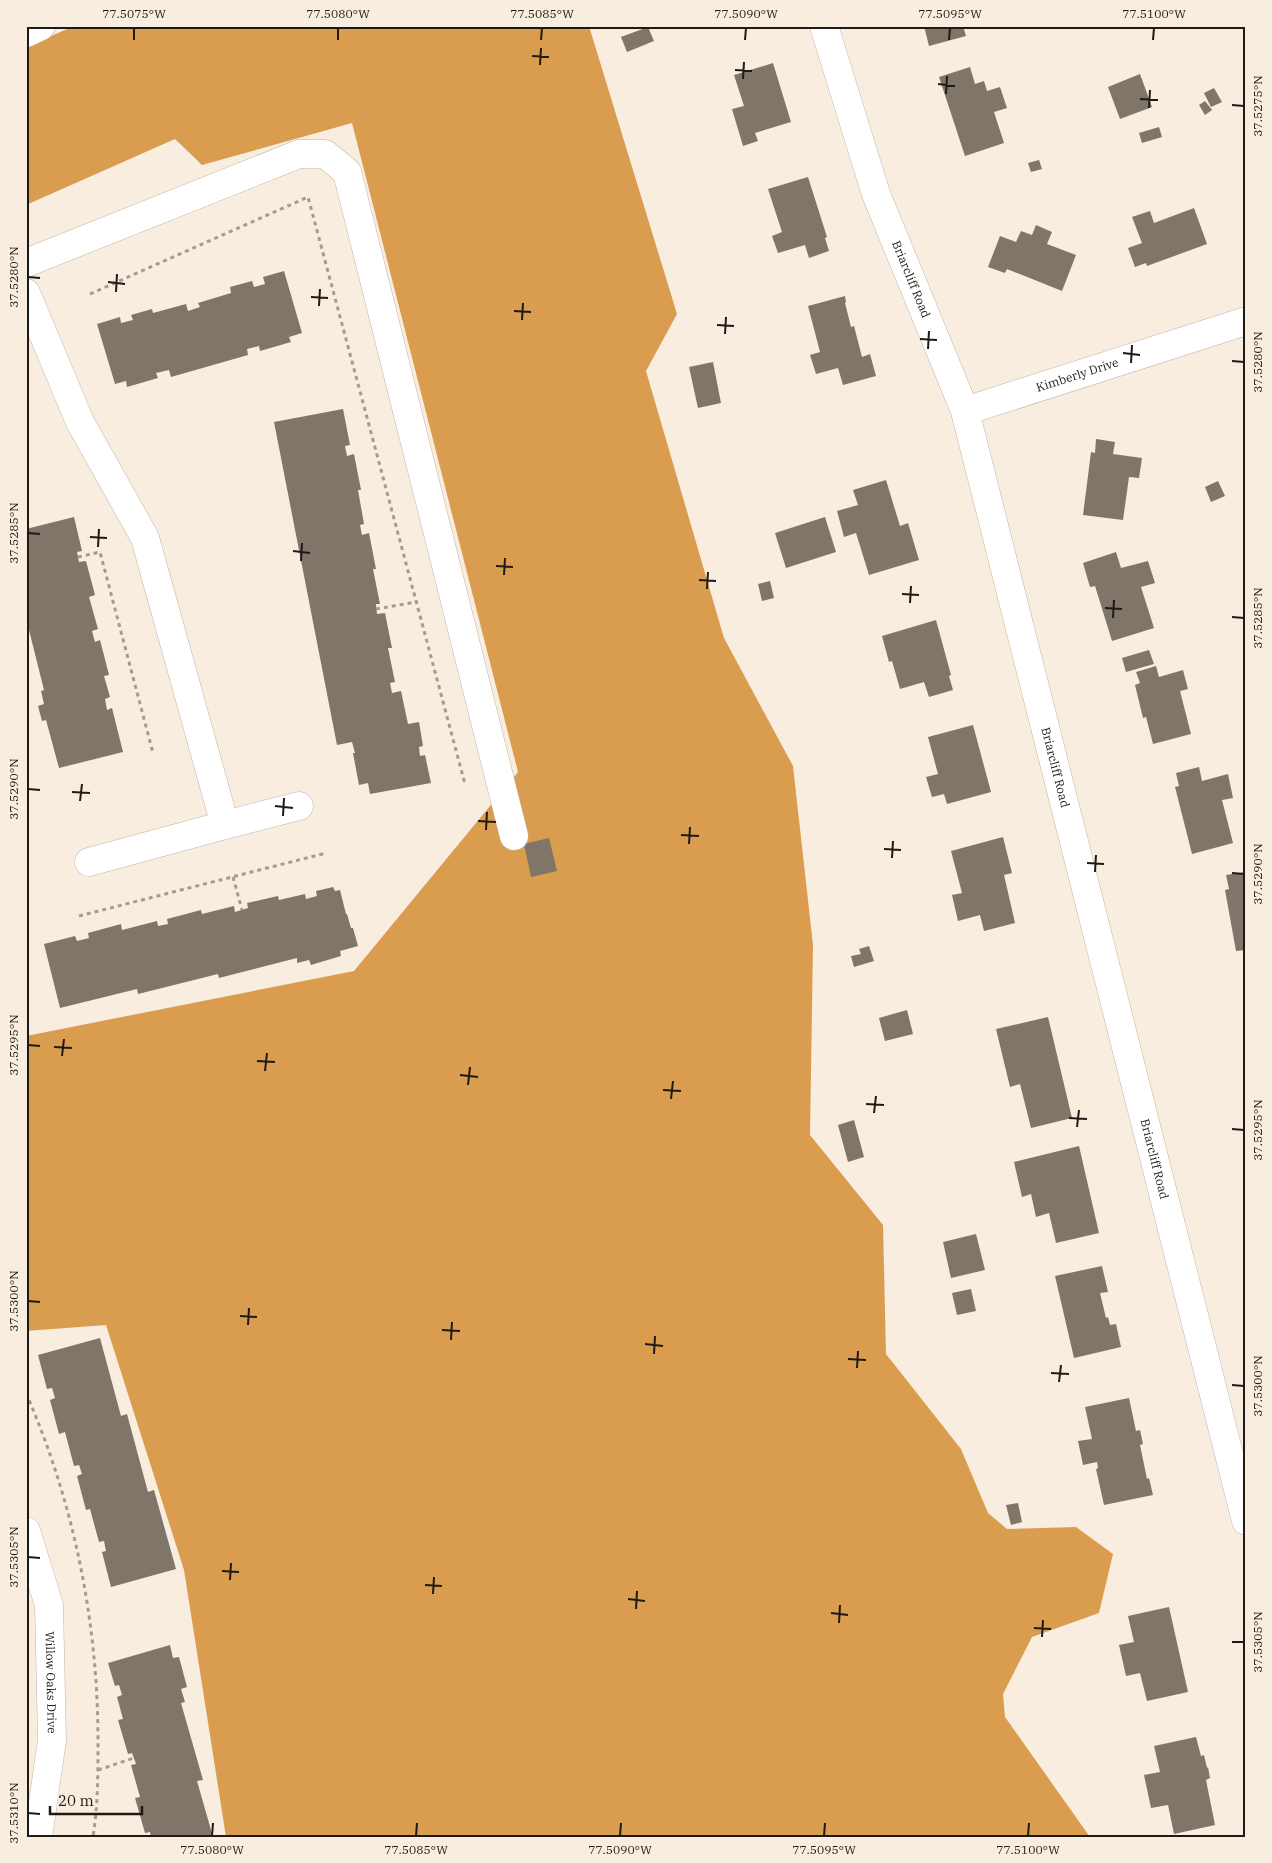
<svg xmlns="http://www.w3.org/2000/svg" width="1272" height="1863" viewBox="0 0 1272 1863" font-family="'IBM Plex Serif',serif">
<style>
.forest{fill:#da9d4f}
.building{fill:#7f7569}
.lines{fill:none;stroke-linecap:round;stroke-linejoin:round}
.minor-casing{stroke:#c0b5a8;stroke-width:29}
.path{stroke:#a49b91;stroke-width:3;stroke-dasharray:4 4;stroke-linecap:butt}
.minor{stroke:#fff;stroke-width:28}
.ticks{fill:none;stroke:#1e1a15;stroke-width:2}
.labels{text-anchor:middle;stroke-width:4;stroke-linejoin:round;paint-order:stroke}
.street-label{font-size:12px;fill:#1e1a15;stroke:#f9ede0}
.neatline{fill:none;stroke:#1e1a15;stroke-width:2}
.ticks-label{font-size:12px;text-anchor:middle;fill:#1e1a15}
</style>
<rect width="100%" height="100%" fill="#f9ede0"/>
<path class="forest" d="M 74,26 L 589,26 L 677,314 L 646,371 L 724,638 L 793,766 L 813,945 L 810,1135 L 883,1225 L 886,1354 L 961,1449 L 988,1513 L 1007,1529 L 1076,1527 L 1113,1554 L 1099,1613 L 1032,1637 L 1003,1694 L 1005,1717 L 1090,1837 L 226,1837 L 184,1570 L 106,1325 L 26,1331 L 26,1036 L 354,971 L 518,772 L 352,123 L 202,165 L 175,139 L 26,205 L 26,47 Z"/>
<g class="building">
<path d="M 924,26 L 963,26 L 966,36 L 929,46 Z"/>
<path d="M 648,27 L 654,41 L 627,52 L 621,37 Z"/>
<path d="M 773,63 L 791,122 L 755,133 L 758,141 L 743,146 L 732,109 L 744,106 L 734,75 Z"/>
<path d="M 970,67 L 975,84 L 984,81 L 987,91 L 1000,87 L 1007,108 L 994,112 L 1004,143 L 965,156 L 939,77 Z"/>
<path d="M 1140,74 L 1152,107 L 1120,119 L 1108,87 Z"/>
<path d="M 1214,88 L 1222,102 L 1211,107 L 1204,93 Z"/>
<path d="M 1205,101 L 1212,110 L 1205,115 L 1199,105 Z"/>
<path d="M 1159,127 L 1162,137 L 1142,143 L 1139,133 Z"/>
<path d="M 1039,160 L 1042,169 L 1031,172 L 1028,163 Z"/>
<path d="M 808,177 L 827,237 L 825,238 L 829,251 L 809,258 L 805,245 L 778,253 L 772,236 L 782,232 L 768,189 Z"/>
<path d="M 1194,208 L 1207,244 L 1147,266 L 1146,263 L 1135,267 L 1128,248 L 1142,243 L 1132,217 L 1150,211 L 1154,223 Z"/>
<path d="M 1036,225 L 1052,232 L 1047,244 L 1076,255 L 1062,291 L 1007,269 L 1005,273 L 988,267 L 1000,236 L 1016,242 L 1021,231 L 1032,235 Z"/>
<path d="M 284,271 L 302,333 L 289,337 L 291,342 L 260,351 L 259,346 L 247,349 L 248,355 L 171,377 L 169,370 L 156,373 L 158,378 L 127,387 L 126,381 L 115,384 L 97,324 L 120,317 L 121,323 L 133,320 L 131,315 L 152,309 L 153,313 L 186,304 L 188,311 L 200,307 L 198,303 L 231,293 L 230,287 L 252,281 L 254,287 L 265,284 L 263,277 Z"/>
<path d="M 845,296 L 846,302 L 845,303 L 851,327 L 854,326 L 862,357 L 870,354 L 876,376 L 843,385 L 838,368 L 816,374 L 810,355 L 820,352 L 808,306 Z"/>
<path d="M 713,362 L 721,403 L 698,408 L 689,367 Z"/>
<path d="M 343,409 L 350,445 L 345,446 L 347,456 L 354,454 L 361,490 L 358,490 L 364,524 L 360,525 L 362,535 L 369,533 L 376,569 L 373,569 L 380,604 L 376,604 L 377,614 L 385,613 L 392,648 L 388,648 L 395,682 L 390,683 L 392,693 L 401,691 L 408,724 L 419,722 L 423,746 L 419,747 L 420,756 L 425,755 L 431,783 L 370,794 L 368,783 L 359,785 L 353,753 L 355,753 L 352,742 L 337,745 L 274,422 Z"/>
<path d="M 1096,439 L 1115,442 L 1113,454 L 1142,458 L 1139,478 L 1129,477 L 1123,520 L 1083,515 L 1091,452 L 1095,453 Z"/>
<path d="M 886,480 L 900,526 L 908,523 L 919,560 L 869,575 L 856,533 L 844,537 L 837,511 L 858,505 L 853,490 Z"/>
<path d="M 1218,481 L 1225,496 L 1211,502 L 1205,487 Z"/>
<path d="M 74,517 L 82,551 L 77,552 L 79,562 L 86,561 L 95,595 L 89,597 L 98,629 L 92,631 L 95,642 L 100,640 L 109,675 L 104,676 L 110,697 L 105,699 L 107,710 L 112,708 L 123,752 L 59,768 L 46,720 L 42,721 L 38,706 L 44,704 L 41,691 L 44,690 L 26,618 L 26,612 L 29,612 L 26,601 L 26,529 Z"/>
<path d="M 825,517 L 836,552 L 786,568 L 775,533 Z"/>
<path d="M 1116,552 L 1121,568 L 1148,561 L 1155,583 L 1141,587 L 1154,628 L 1112,641 L 1095,586 L 1090,587 L 1083,563 Z"/>
<path d="M 770,581 L 774,598 L 762,601 L 758,584 Z"/>
<path d="M 936,620 L 951,675 L 949,676 L 953,690 L 929,697 L 924,682 L 900,689 L 892,661 L 889,662 L 882,636 Z"/>
<path d="M 1149,650 L 1154,664 L 1126,672 L 1122,658 Z"/>
<path d="M 1156,666 L 1159,677 L 1183,670 L 1188,689 L 1180,691 L 1191,734 L 1153,744 L 1146,717 L 1143,718 L 1135,685 L 1140,683 L 1136,672 Z"/>
<path d="M 973,725 L 991,792 L 947,804 L 944,794 L 932,797 L 926,777 L 938,774 L 928,737 Z"/>
<path d="M 1199,767 L 1202,781 L 1228,774 L 1233,798 L 1222,800 L 1233,843 L 1192,854 L 1175,787 L 1179,786 L 1176,773 Z"/>
<path d="M 1003,837 L 1012,873 L 1004,875 L 1015,923 L 984,931 L 980,915 L 958,921 L 952,895 L 962,893 L 951,851 Z"/>
<path d="M 549,838 L 557,871 L 531,877 L 524,844 Z"/>
<path d="M 1246,872 L 1246,950 L 1236,951 L 1225,890 L 1229,889 L 1226,875 Z"/>
<path d="M 333,887 L 335,891 L 340,890 L 346,914 L 347,914 L 351,928 L 353,928 L 358,946 L 340,951 L 341,956 L 311,965 L 309,960 L 297,963 L 297,958 L 219,978 L 218,974 L 138,994 L 137,989 L 60,1008 L 44,944 L 75,936 L 77,941 L 89,938 L 88,933 L 121,924 L 122,930 L 157,921 L 158,926 L 168,924 L 167,919 L 201,910 L 202,914 L 234,906 L 235,912 L 248,908 L 247,903 L 278,896 L 279,900 L 305,894 L 306,899 L 317,896 L 316,891 Z"/>
<path d="M 869,946 L 874,961 L 854,967 L 851,956 L 861,954 L 859,949 Z"/>
<path d="M 907,1010 L 913,1034 L 885,1041 L 879,1018 Z"/>
<path d="M 1048,1017 L 1072,1118 L 1031,1128 L 1020,1084 L 1010,1087 L 996,1029 Z"/>
<path d="M 854,1120 L 864,1157 L 848,1162 L 838,1125 Z"/>
<path d="M 1079,1146 L 1099,1233 L 1056,1243 L 1049,1213 L 1036,1217 L 1031,1194 L 1022,1197 L 1014,1162 Z"/>
<path d="M 976,1234 L 985,1270 L 951,1278 L 943,1242 Z"/>
<path d="M 1102,1266 L 1108,1292 L 1100,1293 L 1106,1318 L 1108,1317 L 1110,1325 L 1116,1324 L 1121,1347 L 1074,1358 L 1055,1276 Z"/>
<path d="M 971,1289 L 976,1311 L 957,1315 L 952,1293 Z"/>
<path d="M 100,1338 L 121,1416 L 127,1414 L 148,1492 L 154,1490 L 176,1569 L 111,1587 L 102,1552 L 106,1551 L 104,1541 L 99,1542 L 90,1509 L 86,1510 L 77,1476 L 82,1474 L 79,1465 L 74,1466 L 65,1432 L 59,1434 L 50,1400 L 55,1398 L 52,1388 L 47,1389 L 38,1355 Z"/>
<path d="M 1129,1398 L 1136,1431 L 1140,1430 L 1143,1444 L 1140,1445 L 1147,1479 L 1149,1478 L 1153,1495 L 1104,1505 L 1096,1469 L 1098,1468 L 1097,1462 L 1083,1465 L 1078,1441 L 1092,1439 L 1085,1407 Z"/>
<path d="M 1018,1503 L 1022,1522 L 1011,1525 L 1006,1505 Z"/>
<path d="M 1169,1607 L 1188,1692 L 1147,1701 L 1140,1673 L 1126,1676 L 1119,1645 L 1134,1642 L 1128,1616 Z"/>
<path d="M 170,1645 L 173,1658 L 179,1657 L 187,1687 L 181,1689 L 185,1702 L 181,1703 L 203,1780 L 197,1781 L 213,1837 L 151,1837 L 150,1832 L 145,1833 L 135,1798 L 140,1797 L 131,1765 L 136,1764 L 132,1753 L 128,1754 L 118,1720 L 123,1719 L 117,1697 L 122,1695 L 119,1685 L 115,1686 L 108,1663 Z"/>
<path d="M 1196,1737 L 1201,1756 L 1204,1755 L 1207,1768 L 1208,1767 L 1210,1778 L 1206,1780 L 1215,1825 L 1174,1834 L 1168,1805 L 1151,1808 L 1144,1775 L 1160,1772 L 1154,1746 Z"/>
</g>
<g class="lines">
<g class="minor-casing">
<g id="minor">
<path id="s1" d="M 824,26 L 876,194 L 965,411 L 1246,1521"/>
<path d="M 26,33 L 41,26"/>
<path d="M 26,263 L 299,154 L 325,154 L 347,172 L 514,836"/>
<path d="M 26,293 L 80,422 L 145,538 L 225,825 L 89,862"/>
<path id="s2" d="M 965,411 L 1246,321"/>
<path d="M 225,825 L 299,806"/>
<path id="s3" d="M 26,1531 L 49,1605 L 52,1740 L 38,1837"/>
</g>
</g>
<g class="path">
<path d="M 90,294 L 308,197 L 465,784"/>
<path d="M 78,557 L 100,552 L 153,753"/>
<path d="M 376,609 L 416,602"/>
<path d="M 233,877 L 242,910"/>
<path d="M 79,916 L 326,853"/>
<path d="M 26,1393 C 74,1503 98,1622 98,1742 C 98,1774 98,1805 93,1837"/>
<path d="M 98,1770 L 134,1758"/>
</g>
<use href="#minor" class="minor"/>
</g>
<path class="ticks" d="M 134,40 L 134,28M 338,40 L 338,28M 541,40 L 542,28M 745,40 L 746,28M 949,40 L 950,28M 1153,40 L 1154,28M 532,56 L 549,57M 540,65 L 541,48M 735,70 L 752,71M 743,79 L 744,62M 938,84 L 955,86M 946,94 L 947,76M 1140,99 L 1158,100M 1232,105 L 1244,106M 1149,108 L 1150,90M 28,277 L 40,278M 108,282 L 125,284M 116,292 L 117,274M 311,297 L 328,298M 319,306 L 320,289M 514,311 L 531,312M 522,320 L 523,303M 717,325 L 734,326M 725,334 L 726,317M 920,339 L 937,340M 928,349 L 929,331M 1123,353 L 1140,355M 1232,361 L 1244,362M 1131,363 L 1132,345M 28,533 L 40,534M 90,537 L 107,538M 98,547 L 99,529M 293,551 L 310,553M 301,561 L 302,543M 496,566 L 513,567M 504,575 L 505,558M 699,580 L 716,581M 707,589 L 708,572M 902,594 L 919,595M 910,603 L 911,586M 1105,608 L 1122,609M 1232,617 L 1244,618M 1113,618 L 1114,600M 28,789 L 40,790M 72,792 L 90,793M 80,801 L 82,784M 275,806 L 293,808M 283,816 L 284,798M 478,821 L 496,822M 486,830 L 487,812M 681,835 L 699,836M 689,844 L 690,827M 884,849 L 901,850M 892,858 L 893,841M 1087,863 L 1104,864M 1095,872 L 1096,855M 1232,873 L 1244,874M 28,1045 L 40,1046M 54,1047 L 72,1048M 62,1056 L 64,1039M 257,1061 L 275,1062M 265,1071 L 267,1053M 460,1075 L 478,1077M 468,1085 L 470,1067M 663,1090 L 681,1091M 671,1099 L 673,1081M 866,1104 L 884,1105M 874,1113 L 876,1096M 1069,1118 L 1087,1119M 1077,1127 L 1079,1110M 1232,1129 L 1244,1130M 28,1301 L 40,1302M 240,1316 L 257,1317M 248,1325 L 249,1308M 442,1330 L 460,1331M 451,1340 L 452,1322M 645,1344 L 663,1346M 654,1354 L 655,1336M 848,1359 L 866,1360M 857,1368 L 858,1351M 1051,1373 L 1069,1374M 1059,1382 L 1061,1365M 1232,1385 L 1244,1386M 28,1557 L 40,1558M 222,1571 L 239,1572M 230,1580 L 231,1563M 425,1585 L 442,1586M 433,1594 L 434,1577M 628,1599 L 645,1601M 636,1609 L 637,1591M 831,1613 L 848,1615M 839,1623 L 840,1605M 1034,1628 L 1051,1629M 1042,1637 L 1043,1620M 1232,1642 L 1244,1642M 28,1813 L 40,1814M 212,1836 L 213,1823M 416,1836 L 417,1823M 620,1836 L 621,1823M 824,1836 L 825,1823M 1028,1836 L 1029,1823"/>
<g class="labels">
<g class="street-label">
<text dy="4" stroke="none"><textPath href="#s1" startOffset="268">Briarcliff Road</textPath></text>
<text dy="4" stroke="none"><textPath href="#s2" startOffset="118">Kimberly Drive</textPath></text>
<text dy="4" stroke="none"><textPath href="#s1" startOffset="778">Briarcliff Road</textPath></text>
<text dy="4" stroke="none"><textPath href="#s1" startOffset="1182">Briarcliff Road</textPath></text>
<text dy="4" stroke="none"><textPath href="#s3" startOffset="155">Willow Oaks Drive</textPath></text>
</g>
</g>
<rect width="1272" height="1863" fill="none" stroke="#f9ede0" stroke-width="55"/>
<path d="M50 1806v8h92v-8" fill="none" stroke="#1e1a15" stroke-width="2.5"/>
<text x="58" y="1806" font-size="15" fill="#1e1a15" stroke="#f9ede0" stroke-width="4" paint-order="stroke">20 m</text>
<rect x="28" y="28" width="1216" height="1808" class="neatline"/>
<g class="ticks-label">
<text x="134" y="18">77.5075°W</text>
<text x="338" y="18">77.5080°W</text>
<text x="542" y="18">77.5085°W</text>
<text x="746" y="18">77.5090°W</text>
<text x="950" y="18">77.5095°W</text>
<text x="1154" y="18">77.5100°W</text>
<text transform="translate(1258 106) rotate(-90)" y="4">37.5275°N</text>
<text transform="translate(14 277) rotate(-90)" y="4">37.5280°N</text>
<text transform="translate(1258 362) rotate(-90)" y="4">37.5280°N</text>
<text transform="translate(14 533) rotate(-90)" y="4">37.5285°N</text>
<text transform="translate(1258 618) rotate(-90)" y="4">37.5285°N</text>
<text transform="translate(14 789) rotate(-90)" y="4">37.5290°N</text>
<text transform="translate(1258 874) rotate(-90)" y="4">37.5290°N</text>
<text transform="translate(14 1045) rotate(-90)" y="4">37.5295°N</text>
<text transform="translate(1258 1130) rotate(-90)" y="4">37.5295°N</text>
<text transform="translate(14 1301) rotate(-90)" y="4">37.5300°N</text>
<text transform="translate(1258 1386) rotate(-90)" y="4">37.5300°N</text>
<text transform="translate(14 1557) rotate(-90)" y="4">37.5305°N</text>
<text transform="translate(1258 1642) rotate(-90)" y="4">37.5305°N</text>
<text transform="translate(14 1813) rotate(-90)" y="4">37.5310°N</text>
<text x="212" y="1854">77.5080°W</text>
<text x="416" y="1854">77.5085°W</text>
<text x="620" y="1854">77.5090°W</text>
<text x="824" y="1854">77.5095°W</text>
<text x="1028" y="1854">77.5100°W</text>
</g>
</svg>
